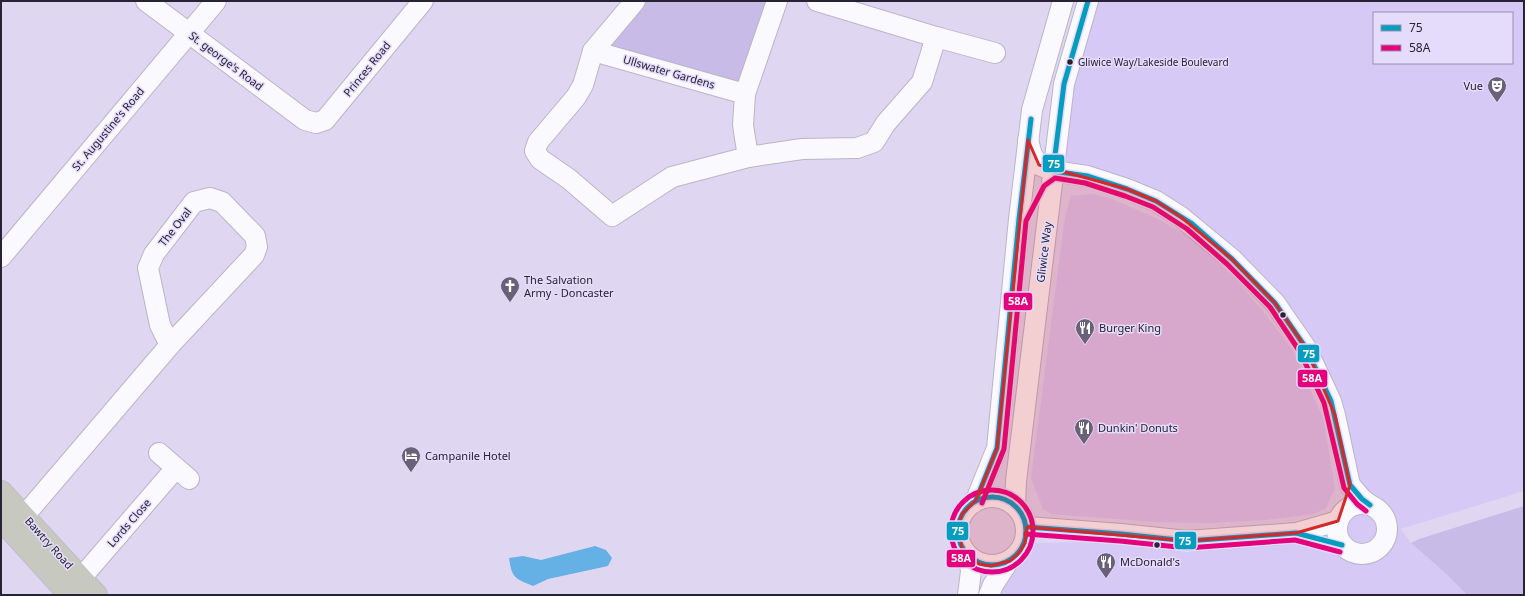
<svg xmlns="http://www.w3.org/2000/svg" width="1525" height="596" viewBox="0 0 1525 596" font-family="'Noto Sans',sans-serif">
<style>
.built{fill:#d7c9f5;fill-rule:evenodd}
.green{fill:#c8bbe7}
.water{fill:#65b0e4}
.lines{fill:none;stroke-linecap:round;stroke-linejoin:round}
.minor-casing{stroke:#bbb4c9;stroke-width:22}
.highway-casing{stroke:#c1bcca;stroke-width:24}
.minor{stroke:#faf9fd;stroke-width:20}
.highway{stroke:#c7c8c0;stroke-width:22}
.bus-1-casing{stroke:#e5dcfb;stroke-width:8}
.bus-2-casing{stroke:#e5dcfb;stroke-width:8}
.bus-1{stroke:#049cbf;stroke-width:5}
.bus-2{stroke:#e5007d;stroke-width:5}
.marked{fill:#d62828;fill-opacity:0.2;stroke:#d62828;stroke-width:3;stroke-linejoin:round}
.bus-dot{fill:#282235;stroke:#e5dcfb;stroke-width:1.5}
.labels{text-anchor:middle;stroke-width:3;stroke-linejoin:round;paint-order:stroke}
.bus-label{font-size:10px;fill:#282235;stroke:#e5dcfb;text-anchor:start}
.street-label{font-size:11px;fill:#282235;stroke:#e5dcfb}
.poi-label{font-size:11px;fill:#282235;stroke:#e5dcfb;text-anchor:start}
.line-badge{stroke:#e5dcfb;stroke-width:1.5}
.badge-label{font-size:11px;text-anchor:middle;font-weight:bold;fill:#fff}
</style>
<rect width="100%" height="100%" fill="#dfd7f2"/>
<g class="built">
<path d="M 1088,1 L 1524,1 L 1524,491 L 1401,529 L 1411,543 L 1443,571 L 1467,595 L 986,595 L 991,566 L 1025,543 L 1215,540 L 1338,521 L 1347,510 L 1361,504 L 1306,348 L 1181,217 L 1053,171 ZM 1374,13 L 1512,13 L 1512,63 L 1374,63 Z"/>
<path d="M 1093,194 L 1112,199 L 1158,219 L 1197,242 L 1232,275 L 1261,309 L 1292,349 L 1323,418 L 1332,469 L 1335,488 L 1326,508 L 1314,514 L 1266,520 L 1208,523 L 1156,522 L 1052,514 L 1043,509 L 1031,478 L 1065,217 L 1071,196 Z"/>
</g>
<g class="green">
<path d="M 646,1 L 765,1 L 766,4 L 738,83 L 608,49 Z"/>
<path d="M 1524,506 L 1524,595 L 1467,595 L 1443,571 L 1411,543 L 1419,539 Z"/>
</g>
<path class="water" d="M 595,546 L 606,550 L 612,558 L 608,566 L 548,579 L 533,586 C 514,578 512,578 509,558 L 523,556 L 541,560 Z"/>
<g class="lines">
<g class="minor-casing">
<g id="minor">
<path d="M 146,1 L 305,120 L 316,123 L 325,120 L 423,1"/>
<path d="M 635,1 L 593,51 L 583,85 L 576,97 L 538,142 L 535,151 L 540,159 L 569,179 L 612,216 L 672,177 L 748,157 L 802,149 L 857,148 L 874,142 L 886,123 L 922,82 L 936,37"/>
<path d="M 817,1 L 936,37 L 995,53"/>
<path d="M 593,51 L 745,94"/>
<path d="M 1028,140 L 1032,155 L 1039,165 L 1053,171 L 1087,176 L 1127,189 L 1156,201 L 1181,217 L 1232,259 L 1275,303 L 1306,348 L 1331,401 L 1335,415 L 1350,485 L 1362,499 L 1370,505"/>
<path d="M 748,157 L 743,125 L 745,94 L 777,1"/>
<path d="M 1,257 L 216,1"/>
<path d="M 159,453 L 189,479"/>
<circle cx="992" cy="531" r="34"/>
<path d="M 976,500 L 997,448 L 1019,219 L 1032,110 L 1063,1"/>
<circle cx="1362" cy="529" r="25"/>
<path d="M 1015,505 L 1016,481 L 1064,84 L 1088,1"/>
<path d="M 24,516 L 170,345 L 254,255 L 257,247 L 255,236 L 222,202 L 210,198 L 194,202 L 154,254 L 148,268 L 160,325 L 170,345"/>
<path d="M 1027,527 L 1121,534 L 1187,541 L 1296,533 L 1338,521"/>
<path d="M 81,578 L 176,468"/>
<path d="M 968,595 L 971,571 L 969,558"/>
<path d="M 989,595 L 993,585 L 1008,562"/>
</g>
</g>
<g class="highway-casing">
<g id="highway">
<path d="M 1,492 L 96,595"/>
<path d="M 1,519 L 70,595"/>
</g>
</g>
<use href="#minor" class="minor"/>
<use href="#highway" class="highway"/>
<g class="bus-1-casing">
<g id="bus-1">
<path d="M 1088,1 L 1064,84 L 1053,171 L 1087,176 L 1127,189 L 1156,201 L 1191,223 L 1232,259 L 1275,303 L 1306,348 L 1331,401 L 1350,485 L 1362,499 L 1370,505"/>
<circle cx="992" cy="531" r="34"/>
<path d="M 976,500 L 997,448 L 1019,219 L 1031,119"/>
<path d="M 1027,527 L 1121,534 L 1187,541 L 1296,533 L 1342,545"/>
</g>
</g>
<g class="bus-2-casing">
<g id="bus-2">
<circle cx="992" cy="531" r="41"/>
<path d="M 982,503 L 1004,449 L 1026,221 L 1044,186 L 1055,178 L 1085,183 L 1125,196 L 1153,207 L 1187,229 L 1227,264 L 1270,307 L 1300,352 L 1324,403 L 1344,488 L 1357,504 L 1366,511"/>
<path d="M 1026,534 L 1120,541 L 1187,548 L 1295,540 L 1340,552"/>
</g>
</g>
<use href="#bus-1" class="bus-1"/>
<use href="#bus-2" class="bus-2"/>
</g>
<path class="marked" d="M 1028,140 L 1039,165 L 1127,189 L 1156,201 L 1181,217 L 1232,259 L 1275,303 L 1306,348 L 1335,415 L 1350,485 L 1338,521 L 1296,533 L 1187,541 L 1027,527 L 1025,543 L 1019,553 L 1010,561 L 991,566 L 979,564 L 962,549 L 958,525 L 962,514 L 976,500 L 997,448 Z"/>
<defs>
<g id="theatre-pin" transform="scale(1)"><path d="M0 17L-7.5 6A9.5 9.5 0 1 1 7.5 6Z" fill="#686177" stroke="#e5dcfb"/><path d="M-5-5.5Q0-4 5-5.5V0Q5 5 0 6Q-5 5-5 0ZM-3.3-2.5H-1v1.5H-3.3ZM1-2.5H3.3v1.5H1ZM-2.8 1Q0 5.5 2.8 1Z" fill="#fff"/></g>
<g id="church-pin" transform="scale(1)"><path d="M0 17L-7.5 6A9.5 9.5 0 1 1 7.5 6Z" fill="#686177" stroke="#e5dcfb"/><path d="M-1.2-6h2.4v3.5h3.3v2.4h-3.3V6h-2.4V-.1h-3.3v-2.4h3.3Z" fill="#fff"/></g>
<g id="restaurant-pin" transform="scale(1)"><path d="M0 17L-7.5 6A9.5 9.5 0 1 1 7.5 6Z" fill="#686177" stroke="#e5dcfb"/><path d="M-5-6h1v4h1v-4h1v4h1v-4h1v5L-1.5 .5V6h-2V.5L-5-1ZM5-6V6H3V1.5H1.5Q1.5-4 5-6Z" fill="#fff"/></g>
<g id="hotel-pin" transform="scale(1)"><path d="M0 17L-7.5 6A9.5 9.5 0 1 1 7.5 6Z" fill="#686177" stroke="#e5dcfb"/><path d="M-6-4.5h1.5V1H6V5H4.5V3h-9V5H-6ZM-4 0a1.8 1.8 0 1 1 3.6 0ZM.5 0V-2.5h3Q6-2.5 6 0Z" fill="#fff"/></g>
</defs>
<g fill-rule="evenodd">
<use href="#theatre-pin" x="1497" y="86"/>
<use href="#church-pin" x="510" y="286"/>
<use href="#restaurant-pin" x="1085" y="328"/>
<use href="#restaurant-pin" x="1084" y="428"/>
<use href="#hotel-pin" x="411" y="456"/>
<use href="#restaurant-pin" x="1106" y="562"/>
</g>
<g class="bus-dot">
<circle cx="1070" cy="62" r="3.5"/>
<circle cx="1283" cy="315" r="3.5"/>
<circle cx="1157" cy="545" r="3.5"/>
</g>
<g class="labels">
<g class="bus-label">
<text x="1078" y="66">Gliwice Way/Lakeside Boulevard</text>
</g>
<g class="street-label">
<text transform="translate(226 61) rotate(37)" y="4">St. george's Road</text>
<text transform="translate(367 69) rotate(-51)" y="4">Princes Road</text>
<text transform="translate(669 72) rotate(16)" y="4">Ullswater Gardens</text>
<text transform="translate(108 129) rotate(-50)" y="4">St. Augustine's Road</text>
<text transform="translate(175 227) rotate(-52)" y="4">The Oval</text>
<text transform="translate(1044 252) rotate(-83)" y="4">Gliwice Way</text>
<text transform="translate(129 523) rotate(-49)" y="4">Lords Close</text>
<text transform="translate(49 543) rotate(48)" y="4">Bawtry Road</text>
</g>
<g class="poi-label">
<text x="1483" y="90" text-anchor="end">Vue</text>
<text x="524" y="284">The Salvation<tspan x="524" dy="13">Army - Doncaster</tspan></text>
<text x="1099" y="332">Burger King</text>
<text x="1098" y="432">Dunkin' Donuts</text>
<text x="425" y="460">Campanile Hotel</text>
<text x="1120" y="566">McDonald's</text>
</g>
</g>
<g class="line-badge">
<rect x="1042" y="154" width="23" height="19" rx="4" fill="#049cbf"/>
<rect x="1003" y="292" width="30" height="19" rx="4" fill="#e5007d"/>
<rect x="1297" y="344" width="23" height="19" rx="4" fill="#049cbf"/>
<rect x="1297" y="369" width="31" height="19" rx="4" fill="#e5007d"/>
<rect x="946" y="521" width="23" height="20" rx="4" fill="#049cbf"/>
<rect x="1174" y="531" width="23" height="19" rx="4" fill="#049cbf"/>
<rect x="946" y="549" width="30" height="19" rx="4" fill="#e5007d"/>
</g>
<g class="badge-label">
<text x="1054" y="168">75</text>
<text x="1018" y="305">58A</text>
<text x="1309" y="358">75</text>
<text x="1312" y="382">58A</text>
<text x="958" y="535">75</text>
<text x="1185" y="545">75</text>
<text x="961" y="562">58A</text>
</g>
<rect width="1525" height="596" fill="none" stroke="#282235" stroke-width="4"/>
<rect x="1373" y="12" width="140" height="52" fill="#e5dcfb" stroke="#9992ac"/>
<rect x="1381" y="25" width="20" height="6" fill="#049cbf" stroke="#9992ac"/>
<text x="1409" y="32" font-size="12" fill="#282235">75</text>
<rect x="1381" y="45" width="20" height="6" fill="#e5007d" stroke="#9992ac"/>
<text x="1409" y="52" font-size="12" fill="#282235">58A</text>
</svg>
